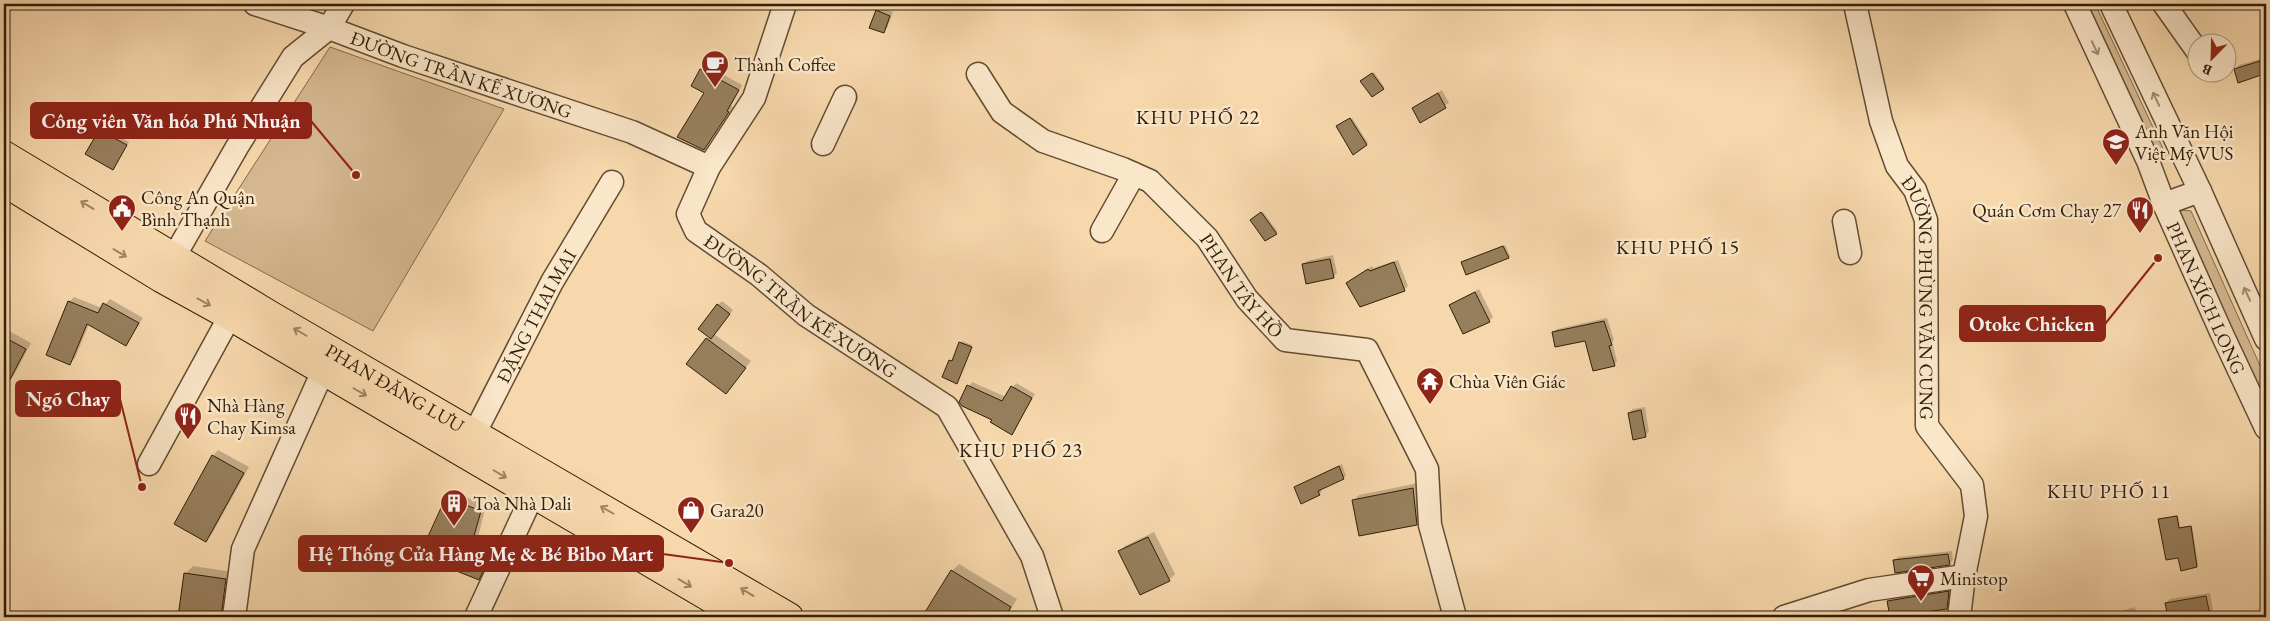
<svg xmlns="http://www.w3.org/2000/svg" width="2270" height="621" viewBox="0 0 2270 621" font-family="'EB Garamond',serif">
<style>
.green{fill:#d5b890;stroke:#826b4c}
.shadow{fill:#0003}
.building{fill:#977f5d;stroke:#2f1e08}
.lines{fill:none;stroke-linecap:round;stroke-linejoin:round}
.minor-casing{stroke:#614c31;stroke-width:25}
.major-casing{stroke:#2f1e08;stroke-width:30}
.minor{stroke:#fae6c9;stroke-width:22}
.major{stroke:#f7d8ac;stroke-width:28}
.oneway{stroke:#9f8c72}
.oneway2{stroke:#9d8462}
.labels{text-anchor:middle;stroke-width:5;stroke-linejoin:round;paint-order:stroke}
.poi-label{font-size:19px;fill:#2f1e08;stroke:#fae6c9;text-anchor:start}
.street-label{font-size:19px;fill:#2f1e08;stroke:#fae6c9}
.neighbourhood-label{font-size:20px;letter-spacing:1px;fill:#2f1e08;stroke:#fae6c9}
.leader{fill:none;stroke:#8f2418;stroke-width:2}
.callout-dot{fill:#8f2418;stroke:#fae6c9;stroke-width:2}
.callout{fill:#8f2418;stroke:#8f2418;stroke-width:2}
.callout-label{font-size:20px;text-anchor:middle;font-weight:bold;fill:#fff}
</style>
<rect width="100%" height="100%" fill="#f7d8ac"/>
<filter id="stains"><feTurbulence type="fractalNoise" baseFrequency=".004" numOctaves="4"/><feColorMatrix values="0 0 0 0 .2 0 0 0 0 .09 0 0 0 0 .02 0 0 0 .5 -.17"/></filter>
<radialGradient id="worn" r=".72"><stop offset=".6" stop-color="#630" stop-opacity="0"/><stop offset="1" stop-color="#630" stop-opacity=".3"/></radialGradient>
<g class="green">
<path d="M 2081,4 L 2095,4 L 2166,155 L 2160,163 Z"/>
<path d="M 330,47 L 504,109 L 373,331 L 205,241 Z"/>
<path d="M 2182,210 L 2191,211 L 2266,379 L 2266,417 L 2179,212 Z"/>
</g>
<g class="shadow">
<path d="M 881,7 L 893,12 L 887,28 L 883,32 L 877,11 Z"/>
<path d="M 2264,58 L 2266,71 L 2264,73 L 2235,69 L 2239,65 Z"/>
<path d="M 706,65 L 742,85 L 731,106 L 733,107 L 704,149 L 705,92 L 701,70 Z"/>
<path d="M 1374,72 L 1384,87 L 1383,88 L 1364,79 Z"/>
<path d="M 1442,90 L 1449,103 L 1420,121 L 1413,108 Z"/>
<path d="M 1352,118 L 1368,143 L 1367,144 L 1340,125 Z"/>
<path d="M 103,128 L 129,142 L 113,169 L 100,131 Z"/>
<path d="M 1263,212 L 1277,231 L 1276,233 L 1253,219 Z"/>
<path d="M 1505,245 L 1510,256 L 1509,257 L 1464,261 Z"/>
<path d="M 1333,255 L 1337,273 L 1333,277 L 1303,265 L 1307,261 Z"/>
<path d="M 1398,260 L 1408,286 L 1404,290 L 1352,280 L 1372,266 L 1373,268 Z"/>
<path d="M 1479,289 L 1493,317 L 1489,321 L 1450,305 Z"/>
<path d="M 74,297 L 102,308 L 110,299 L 143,318 L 126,344 L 89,324 L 75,358 L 70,363 L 69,302 Z"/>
<path d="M 722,301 L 733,310 L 714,334 L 751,361 L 726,392 L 707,339 L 709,336 L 718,305 Z"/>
<path d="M 1607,318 L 1614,340 L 1612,342 L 1617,361 L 1614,365 L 1585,340 L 1553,332 L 1557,329 Z"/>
<path d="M 4,328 L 31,343 L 13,377 L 7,383 L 4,381 Z"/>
<path d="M 962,341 L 972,345 L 958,381 L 943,377 Z"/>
<path d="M 972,382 L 1006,397 L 1016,383 L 1035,394 L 1012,433 L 993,419 L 961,402 Z"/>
<path d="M 1645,407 L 1649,432 L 1645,436 L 1629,413 L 1633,409 Z"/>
<path d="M 218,450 L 249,467 L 212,534 L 206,540 L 213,456 Z"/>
<path d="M 1342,464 L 1346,476 L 1321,489 L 1322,491 L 1319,494 L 1295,487 Z"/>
<path d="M 1418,483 L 1422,518 L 1416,524 L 1353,501 L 1359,495 Z"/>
<path d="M 453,492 L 486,505 L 478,537 L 496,547 L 484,573 L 478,579 L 447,498 Z"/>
<path d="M 2178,515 L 2180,527 L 2192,526 L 2198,564 L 2197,566 L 2179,556 L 2159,520 Z"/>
<path d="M 1154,532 L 1175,574 L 1169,580 L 1119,552 L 1125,546 Z"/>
<path d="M 1952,551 L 1953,560 L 1949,564 L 1894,561 L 1898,557 Z"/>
<path d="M 959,564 L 1017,599 L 1006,617 L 924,617 L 952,571 Z"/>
<path d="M 193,566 L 233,572 L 233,617 L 179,617 L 185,574 Z"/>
<path d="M 1954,586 L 1952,602 L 1946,608 L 1892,617 L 1888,601 L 1894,595 Z"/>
<path d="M 2210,593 L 2213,610 L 2210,613 L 2191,617 L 2169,617 L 2166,603 L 2170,599 Z"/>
<path d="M 2135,607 L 2138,617 L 2101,617 L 2103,616 Z"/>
</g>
<g class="building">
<path d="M 876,10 L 890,16 L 884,33 L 869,28 Z"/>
<path d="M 2260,61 L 2264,74 L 2238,83 L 2234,69 Z"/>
<path d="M 700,69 L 739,90 L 727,111 L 729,112 L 704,150 L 677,137 L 704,93 L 691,86 Z"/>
<path d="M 1372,73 L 1384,89 L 1372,97 L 1360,81 Z"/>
<path d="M 1438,93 L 1446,108 L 1420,123 L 1412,108 Z"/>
<path d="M 1350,118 L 1367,145 L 1353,155 L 1336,126 Z"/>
<path d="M 99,130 L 127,145 L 113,170 L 85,154 Z"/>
<path d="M 1261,212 L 1277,234 L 1265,241 L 1250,220 Z"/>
<path d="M 1503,246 L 1509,258 L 1466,275 L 1461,262 Z"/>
<path d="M 1330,259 L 1334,278 L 1306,284 L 1302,264 Z"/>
<path d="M 1394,262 L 1405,291 L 1360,307 L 1346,283 L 1368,269 L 1370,271 Z"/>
<path d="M 1475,292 L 1490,322 L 1463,334 L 1449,305 Z"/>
<path d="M 68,301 L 98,313 L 103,303 L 139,323 L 126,346 L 87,324 L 70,365 L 46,355 Z"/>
<path d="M 717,304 L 730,314 L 711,339 L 698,329 Z"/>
<path d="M 1604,321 L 1612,345 L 1609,346 L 1615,366 L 1593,371 L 1585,341 L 1555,347 L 1552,332 Z"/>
<path d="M 4,337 L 26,349 L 4,391 Z"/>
<path d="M 706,338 L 746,368 L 726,394 L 686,364 Z"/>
<path d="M 959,342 L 972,347 L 957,384 L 942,377 L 949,360 L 952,361 Z"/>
<path d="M 967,385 L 1002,401 L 1011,386 L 1032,398 L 1012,435 L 990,422 L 992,420 L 962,406 L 959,402 Z"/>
<path d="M 1641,410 L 1646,437 L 1633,440 L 1628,413 Z"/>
<path d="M 212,455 L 244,473 L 206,542 L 174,524 Z"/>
<path d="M 1339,466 L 1344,479 L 1318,491 L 1320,495 L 1301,504 L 1294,487 Z"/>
<path d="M 1413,488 L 1417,525 L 1359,536 L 1352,500 Z"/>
<path d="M 446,497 L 481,511 L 472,543 L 491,553 L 479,580 L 419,556 Z"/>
<path d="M 2177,516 L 2179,528 L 2191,526 L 2197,567 L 2181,571 L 2178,558 L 2166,560 L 2158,519 Z"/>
<path d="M 1148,537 L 1170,581 L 1140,595 L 1118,551 Z"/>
<path d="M 1948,554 L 1950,565 L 1895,573 L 1893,560 Z"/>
<path d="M 951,570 L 1011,607 L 1005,617 L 922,617 Z"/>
<path d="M 184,573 L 226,579 L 221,617 L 178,617 Z"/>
<path d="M 1949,591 L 1947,609 L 1890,617 L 1887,601 Z"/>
<path d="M 2206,596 L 2210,615 L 2197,617 L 2168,617 L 2165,603 Z"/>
</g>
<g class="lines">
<g class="minor-casing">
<g id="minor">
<path id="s1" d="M 255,4 L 329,28 L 403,56 L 632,132 L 709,167 L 688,214 L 696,231 L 759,275 L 806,315 L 947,407 L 1032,556 L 1052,617"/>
<path id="s2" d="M 1855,4 L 1881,121 L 1897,166 L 1915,190 L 1926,220 L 1927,426 L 1972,485 L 1976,516 L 1964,576 L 1959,617"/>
<path id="s3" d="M 2075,4 L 2148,161 L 2164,204 L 2222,334 L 2266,428"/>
<path d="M 2111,4 L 2200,191 L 2266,339"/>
<path d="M 2164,4 L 2198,52"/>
<path id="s4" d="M 978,74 L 1002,112 L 1043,141 L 1123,169 L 1150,181 L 1207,238 L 1247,299 L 1285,340 L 1367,350 L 1427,469 L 1430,525 L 1455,617"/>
<path d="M 823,144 L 845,97"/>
<path d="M 709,167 L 754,98 L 785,4"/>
<path d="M 2164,204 L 2200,191"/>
<path d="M 1844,221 L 1850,253"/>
<path d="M 1102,231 L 1134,174"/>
<path d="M 166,271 L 237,147 L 293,57 L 329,28 L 343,4"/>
<path id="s5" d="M 467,448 L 552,282 L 612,182"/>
<path d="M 149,464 L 230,316"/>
<path d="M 234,617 L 243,549 L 323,371"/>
<path d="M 476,617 L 533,494"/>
<path d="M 1784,617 L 1869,590 L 1964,576"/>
</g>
</g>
<g class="major-casing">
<g id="major">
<path id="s6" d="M 4,155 L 270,315 L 789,617"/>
<path d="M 4,182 L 161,278 L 230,316 L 743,617"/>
</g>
</g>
<use href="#minor" class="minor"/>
<use href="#major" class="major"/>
</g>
<defs><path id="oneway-shaft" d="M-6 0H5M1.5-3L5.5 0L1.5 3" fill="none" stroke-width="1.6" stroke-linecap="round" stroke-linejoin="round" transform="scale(1.25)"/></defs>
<g class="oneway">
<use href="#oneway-shaft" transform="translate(2095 48) rotate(65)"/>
<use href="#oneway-shaft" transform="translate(2156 99) rotate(-115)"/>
<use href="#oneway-shaft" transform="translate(2247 294) rotate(-115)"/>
</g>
<g class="oneway2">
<use href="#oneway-shaft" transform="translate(87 205) rotate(-149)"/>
<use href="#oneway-shaft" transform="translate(120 253) rotate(31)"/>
<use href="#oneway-shaft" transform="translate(204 302) rotate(29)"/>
<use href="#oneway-shaft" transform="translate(300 332) rotate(-150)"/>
<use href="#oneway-shaft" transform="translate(360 392) rotate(30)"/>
<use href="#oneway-shaft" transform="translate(500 474) rotate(30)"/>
<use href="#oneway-shaft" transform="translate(607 510) rotate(-150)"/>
<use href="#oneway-shaft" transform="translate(685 583) rotate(31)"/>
<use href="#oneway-shaft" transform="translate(747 592) rotate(-149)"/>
</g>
<defs>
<g id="cafe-pin" transform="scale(1.4375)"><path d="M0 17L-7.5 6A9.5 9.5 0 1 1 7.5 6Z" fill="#8f2418" stroke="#fae6c9"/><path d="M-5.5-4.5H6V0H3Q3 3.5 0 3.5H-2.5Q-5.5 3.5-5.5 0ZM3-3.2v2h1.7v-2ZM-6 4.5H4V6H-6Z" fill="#fff"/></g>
<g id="school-pin" transform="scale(1.4375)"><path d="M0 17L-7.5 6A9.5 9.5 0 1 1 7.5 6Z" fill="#8f2418" stroke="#fae6c9"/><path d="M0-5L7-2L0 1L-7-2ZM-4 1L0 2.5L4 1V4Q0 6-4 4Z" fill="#fff"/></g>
<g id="civic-pin" transform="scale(1.4375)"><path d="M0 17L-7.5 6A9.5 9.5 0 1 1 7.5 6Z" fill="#8f2418" stroke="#fae6c9"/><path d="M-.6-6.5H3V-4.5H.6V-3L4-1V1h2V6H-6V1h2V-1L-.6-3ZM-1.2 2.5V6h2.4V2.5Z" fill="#fff"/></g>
<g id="restaurant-pin" transform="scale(1.4375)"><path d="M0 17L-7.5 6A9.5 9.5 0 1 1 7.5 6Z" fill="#8f2418" stroke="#fae6c9"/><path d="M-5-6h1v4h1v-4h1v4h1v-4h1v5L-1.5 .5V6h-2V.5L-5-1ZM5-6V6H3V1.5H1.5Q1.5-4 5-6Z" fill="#fff"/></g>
<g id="temple-pin" transform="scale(1.4375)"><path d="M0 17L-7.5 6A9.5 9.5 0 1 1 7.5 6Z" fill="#8f2418" stroke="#fae6c9"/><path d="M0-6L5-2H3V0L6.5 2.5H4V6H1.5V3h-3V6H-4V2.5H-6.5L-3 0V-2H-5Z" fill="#fff"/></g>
<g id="building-pin" transform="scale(1.4375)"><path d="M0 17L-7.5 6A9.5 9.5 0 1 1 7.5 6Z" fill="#8f2418" stroke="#fae6c9"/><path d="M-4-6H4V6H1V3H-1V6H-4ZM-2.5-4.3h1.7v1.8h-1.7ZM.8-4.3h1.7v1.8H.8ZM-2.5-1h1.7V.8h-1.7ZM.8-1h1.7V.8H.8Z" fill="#fff"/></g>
<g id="shop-pin" transform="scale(1.4375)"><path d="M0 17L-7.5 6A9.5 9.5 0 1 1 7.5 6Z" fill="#8f2418" stroke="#fae6c9"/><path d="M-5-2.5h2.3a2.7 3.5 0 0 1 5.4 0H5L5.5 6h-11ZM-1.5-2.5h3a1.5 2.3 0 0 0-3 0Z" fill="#fff"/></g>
<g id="supermarket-pin" transform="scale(1.4375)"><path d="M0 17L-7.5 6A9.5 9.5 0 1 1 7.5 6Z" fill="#8f2418" stroke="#fae6c9"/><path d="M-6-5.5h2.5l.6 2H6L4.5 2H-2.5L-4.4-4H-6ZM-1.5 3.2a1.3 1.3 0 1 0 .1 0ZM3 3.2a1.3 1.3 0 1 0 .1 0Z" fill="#fff"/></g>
</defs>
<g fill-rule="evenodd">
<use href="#cafe-pin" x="715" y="64"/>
<use href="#school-pin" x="2116" y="142"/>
<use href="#civic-pin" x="122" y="208"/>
<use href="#restaurant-pin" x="2140" y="210"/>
<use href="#temple-pin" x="1430" y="381"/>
<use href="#restaurant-pin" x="188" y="416"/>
<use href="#building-pin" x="454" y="503"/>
<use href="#shop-pin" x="691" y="510"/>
<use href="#supermarket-pin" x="1921" y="578"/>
</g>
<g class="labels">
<g class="poi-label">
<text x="734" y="71">Thành Coffee</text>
<text x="2135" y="138">Anh Văn Hội<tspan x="2135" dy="22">Việt Mỹ VUS</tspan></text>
<text x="141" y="204">Công An Quận<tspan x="141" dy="22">Bình Thạnh</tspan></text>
<text x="2121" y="217" text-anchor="end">Quán Cơm Chay 27</text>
<text x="1449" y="388">Chùa Viên Giác</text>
<text x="207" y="412">Nhà Hàng<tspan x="207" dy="22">Chay Kimsa</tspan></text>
<text x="473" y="510">Toà Nhà Dali</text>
<text x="710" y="517">Gara20</text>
<text x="1940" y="585">Ministop</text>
</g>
<g class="street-label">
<text dy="7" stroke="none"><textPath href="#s1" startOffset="218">ĐƯỜNG TRẦN KẾ XƯƠNG</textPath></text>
<text dy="7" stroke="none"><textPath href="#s4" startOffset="349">PHAN TÂY HỒ</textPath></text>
<text dy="7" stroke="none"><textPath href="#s3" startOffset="322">PHAN XÍCH LONG</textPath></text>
<text dy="7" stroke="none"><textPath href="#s2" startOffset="306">ĐƯỜNG PHÙNG VĂN CUNG</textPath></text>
<text dy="7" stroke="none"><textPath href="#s1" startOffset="682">ĐƯỜNG TRẦN KẾ XƯƠNG</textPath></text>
<text dy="7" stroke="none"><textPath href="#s5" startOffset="149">ĐẶNG THAI MAI</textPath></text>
<text dy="7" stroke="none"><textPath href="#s6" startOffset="455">PHAN ĐĂNG LƯU</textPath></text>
</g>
<g class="neighbourhood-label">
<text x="1198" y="124">KHU PHỐ 22</text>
<text x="1678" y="254">KHU PHỐ 15</text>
<text x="1021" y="457">KHU PHỐ 23</text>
<text x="2109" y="498">KHU PHỐ 11</text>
</g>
</g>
<path class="leader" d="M356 175L311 121M2158 258L2105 324M142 487L120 399M729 563L663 554"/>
<g class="callout-dot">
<circle cx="356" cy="175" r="5"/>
<circle cx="2158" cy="258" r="5"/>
<circle cx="142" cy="487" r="5"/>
<circle cx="729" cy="563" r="5"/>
</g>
<g class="callout">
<rect x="31" y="103" width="280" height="35" rx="5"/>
<rect x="1960" y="306" width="145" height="35" rx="5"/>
<rect x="16" y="381" width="104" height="35" rx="5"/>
<rect x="299" y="536" width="364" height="35" rx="5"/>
</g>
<g class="callout-label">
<text x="171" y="128">Công viên Văn hóa Phú Nhuận</text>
<text x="2032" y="331">Otoke Chicken</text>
<text x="68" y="406">Ngõ Chay</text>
<text x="481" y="561">Hệ Thống Cửa Hàng Mẹ &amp; Bé Bibo Mart</text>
</g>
<rect width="2270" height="621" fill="none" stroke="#f7d8ac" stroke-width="20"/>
<rect x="5" y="5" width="2260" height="611" fill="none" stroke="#2f1e08" stroke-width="2.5"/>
<rect x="10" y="10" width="2250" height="601" fill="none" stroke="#2f1e08"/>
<g transform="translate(2212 58) rotate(203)"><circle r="24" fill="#fae6c9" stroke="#a9967c"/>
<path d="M0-4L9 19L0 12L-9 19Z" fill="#8f2418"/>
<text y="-8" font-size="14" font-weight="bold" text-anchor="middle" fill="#2f1e08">B</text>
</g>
<rect width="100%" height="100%" filter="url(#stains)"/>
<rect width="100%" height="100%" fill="url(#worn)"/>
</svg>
